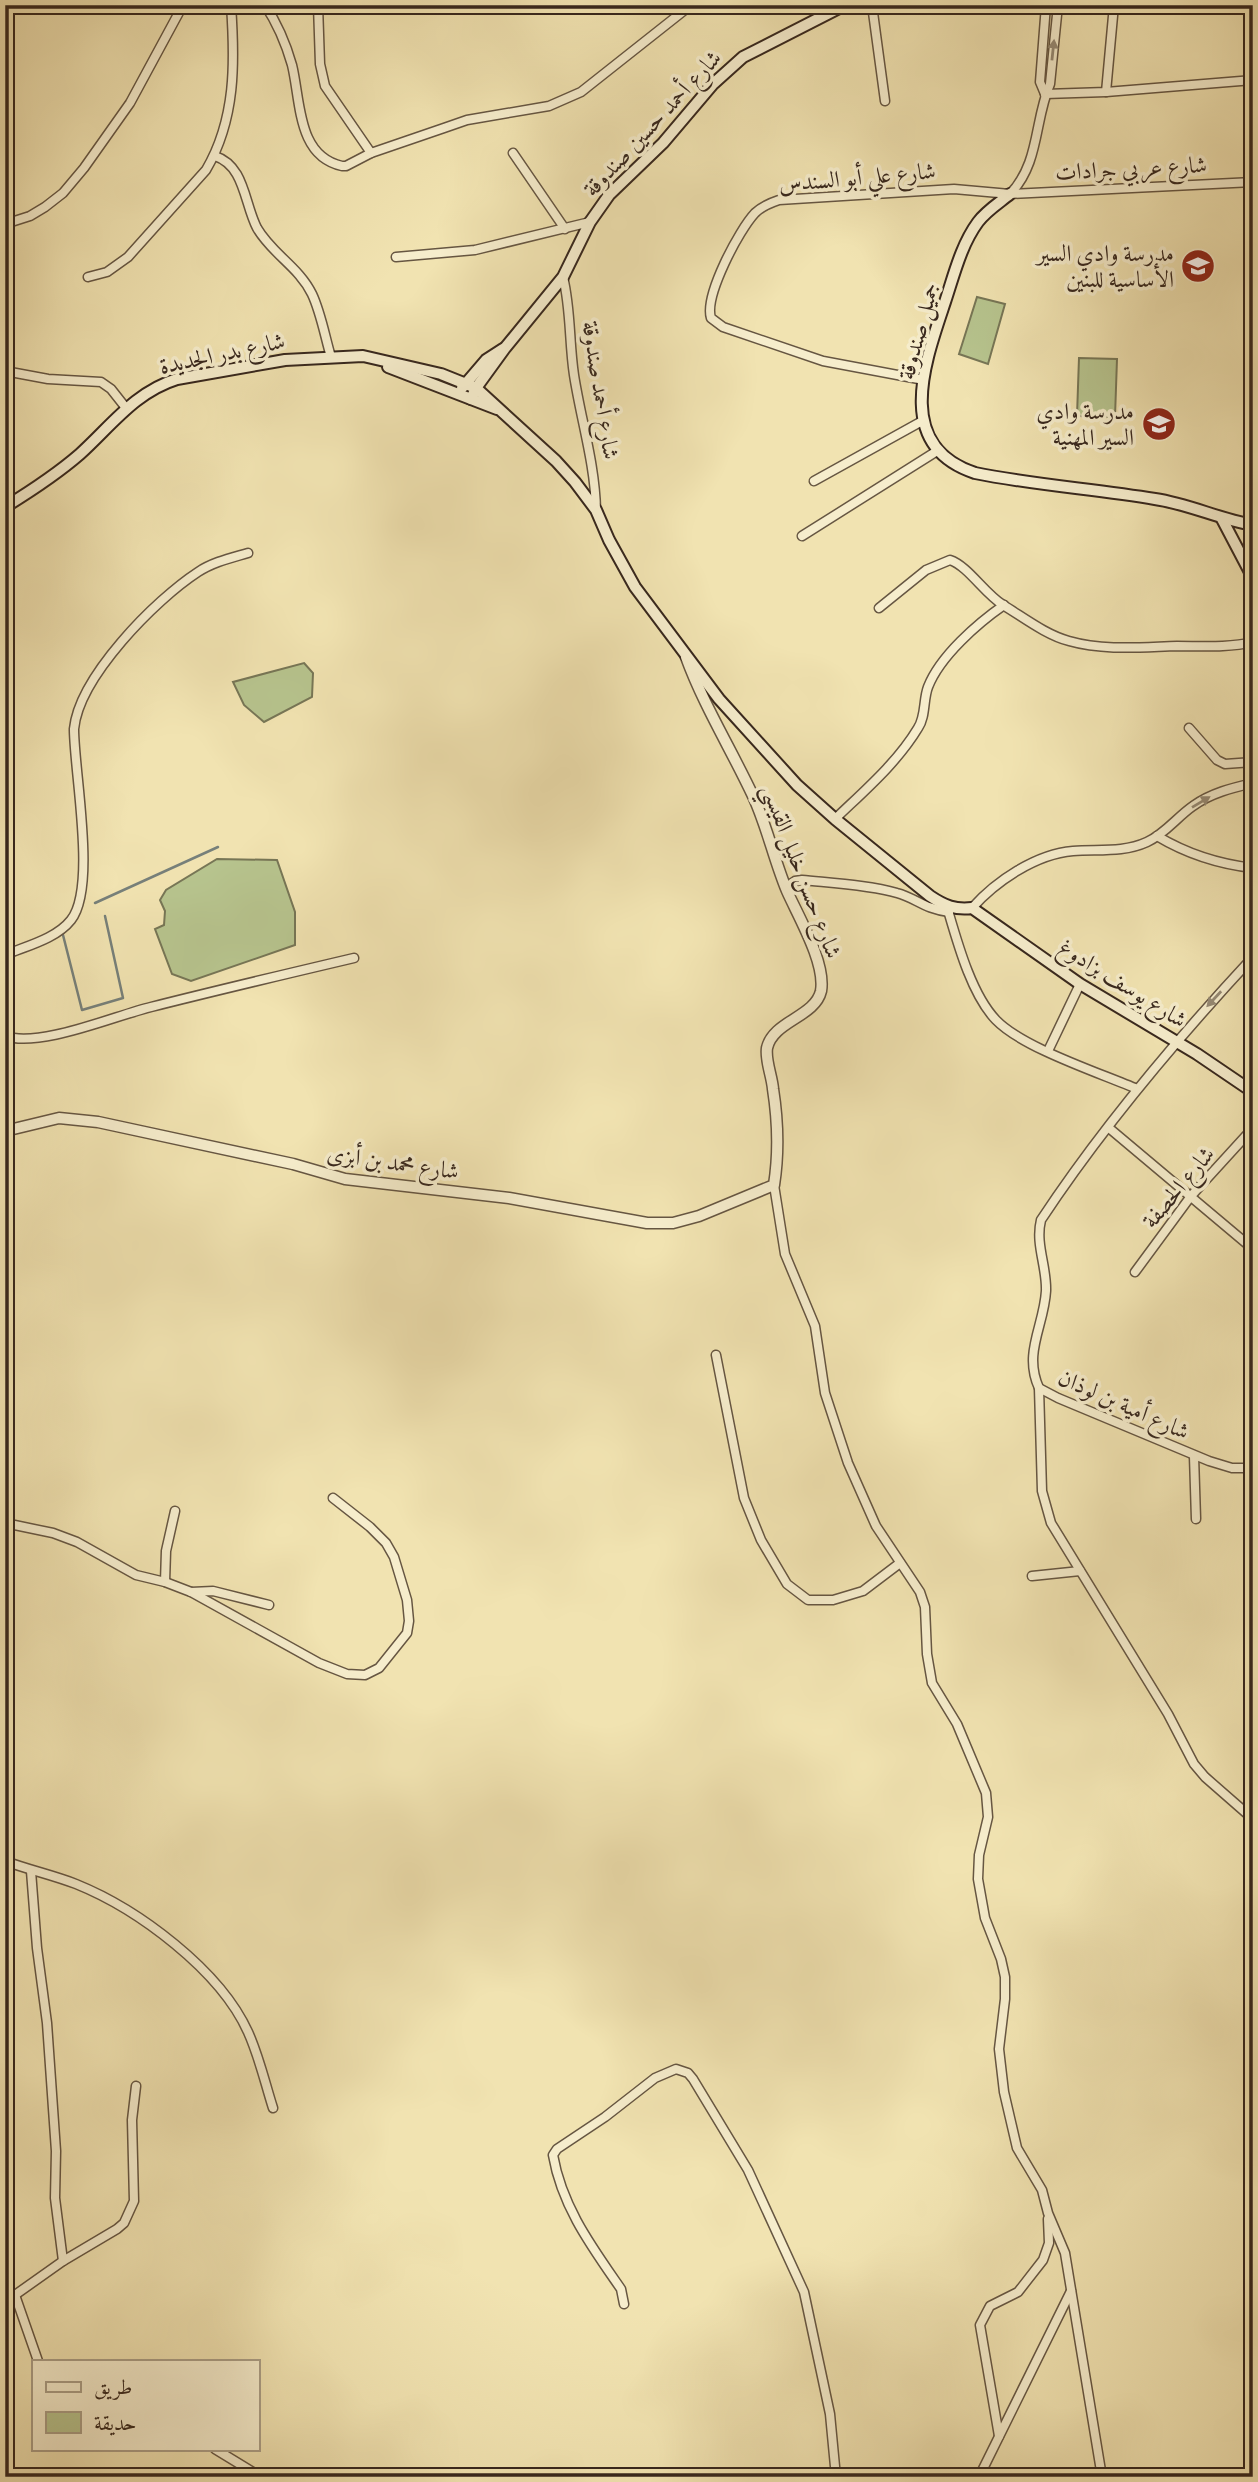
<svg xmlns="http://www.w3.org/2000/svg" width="1258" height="2482" viewBox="0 0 1258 2482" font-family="'IM FELL Double Pica',Amiri,serif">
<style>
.green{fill:#b7c48e;stroke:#777656;stroke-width:2}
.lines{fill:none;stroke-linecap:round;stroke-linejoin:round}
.stream{stroke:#77807a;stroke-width:2.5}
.minor-casing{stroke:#665642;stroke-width:11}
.tertiary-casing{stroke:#665642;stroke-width:13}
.secondary-casing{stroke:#37271d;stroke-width:14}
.minor{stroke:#f6edcc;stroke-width:8}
.tertiary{stroke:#f6edcc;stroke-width:10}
.secondary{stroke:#f6edcc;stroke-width:10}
.oneway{fill:#968a74}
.labels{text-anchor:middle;stroke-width:7;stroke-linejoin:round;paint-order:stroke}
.street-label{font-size:23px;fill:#37271d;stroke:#f6edcc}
.poi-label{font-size:23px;fill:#37271d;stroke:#f6edcc;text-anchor:end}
</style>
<rect width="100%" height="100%" fill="#f1e3b1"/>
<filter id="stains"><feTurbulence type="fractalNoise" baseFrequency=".00286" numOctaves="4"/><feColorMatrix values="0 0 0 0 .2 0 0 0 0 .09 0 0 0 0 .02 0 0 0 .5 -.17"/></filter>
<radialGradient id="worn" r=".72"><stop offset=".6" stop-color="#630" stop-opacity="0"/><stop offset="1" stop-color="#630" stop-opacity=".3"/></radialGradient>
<g class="green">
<path d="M 977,297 L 1005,304 L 988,364 L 959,354 Z"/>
<path d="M 1079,358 L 1117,359 L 1115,417 L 1077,416 Z"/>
<path d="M 304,663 L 313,673 L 312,697 L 264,722 L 244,705 L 233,682 Z"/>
<path d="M 217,859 L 277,860 L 295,912 L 295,945 L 191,981 L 172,974 L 155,929 L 164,925 L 165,911 L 160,900 L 166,890 Z"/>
</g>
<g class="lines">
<g class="stream">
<path d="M 95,903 L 218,847"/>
<path d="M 63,935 L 82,1010 L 123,998 L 105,916"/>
</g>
<g class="minor-casing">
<g id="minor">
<path d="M 265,5 C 277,23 286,44 292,65 C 301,102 297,156 342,166 L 346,166 L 371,153 L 444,128 L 467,120 L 549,106 L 581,92 L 691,5"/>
<path d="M 318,5 L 320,64 L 325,86 L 371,153"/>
<path d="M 872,5 L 885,101"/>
<path d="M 1106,92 L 1114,5"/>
<path d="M 1045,94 L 1106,92 L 1253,80"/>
<path d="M 1045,94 L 1040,82 L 1046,5"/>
<path d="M 513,153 L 565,229"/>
<path d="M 215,156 C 245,166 244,203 257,228 C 272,254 299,267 312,294 C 321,313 325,337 331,357"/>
<path d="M 1010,194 C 1040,163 1034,121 1050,84 L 1058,5"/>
<path d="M 5,224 L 30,216 L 45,207 L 63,193 L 84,168 L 130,103 L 183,5"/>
<path d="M 396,257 L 475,250 L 590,222"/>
<path d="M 88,277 L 107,272 L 128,257 L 206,170 C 236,119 235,62 231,5"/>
<path d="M 563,277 C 571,309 569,342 574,375 C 581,420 595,464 596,510"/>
<path d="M 5,371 L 48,379 L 101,382 L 111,389 L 126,408"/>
<path d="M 924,380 L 823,361 L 723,327 L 711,318 C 704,296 739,230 755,213 C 762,206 770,203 779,200 L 954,189 L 1010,194 L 1253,182"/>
<path d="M 814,481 L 924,420"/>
<path d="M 802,536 L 937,451"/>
<path d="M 879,608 L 926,570 L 950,560 C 968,566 984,593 1003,605 C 1023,617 1046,635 1069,641 C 1104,651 1142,647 1177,646 C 1202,646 1228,648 1253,642"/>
<path d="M 1189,728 L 1217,760 L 1225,764 L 1253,762"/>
<path d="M 835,819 C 864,791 897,763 918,728 C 926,716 923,700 928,687 C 940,656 978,623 1004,605"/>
<path d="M 1157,836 C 1187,854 1218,864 1253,868"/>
<path d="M 786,887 L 795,881 L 802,880 C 831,883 870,885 897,893 C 916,898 924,909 949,912"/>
<path d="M 947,907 C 957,941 971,994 996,1020 C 1023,1048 1100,1073 1137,1089"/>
<path d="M 972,908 C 996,881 1036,854 1073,851 C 1098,849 1123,853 1147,842 C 1165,834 1177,817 1193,806 C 1211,793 1232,788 1253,783"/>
<path d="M 5,955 C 26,946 56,939 71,920 C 97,887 74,772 74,729 C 79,677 155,600 198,572 C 213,562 231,558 248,553"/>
<path d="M 1253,957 C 1176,1040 1103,1126 1041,1220 C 1035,1244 1047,1267 1046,1291 C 1044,1326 1023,1353 1039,1388 L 1058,1398 L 1209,1461 L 1232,1468 L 1253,1468"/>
<path d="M 5,1036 C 40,1048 114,1016 151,1007 C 218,990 286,974 354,958"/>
<path d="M 1048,1051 L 1080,984"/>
<path d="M 1109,1128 L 1253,1249"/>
<path d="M 774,1185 L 785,1254 L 815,1326 L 825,1393 L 848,1463 L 876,1526 L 920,1592 L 925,1607 L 927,1654 L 932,1683 L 957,1724 L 986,1793 L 988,1817 L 979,1855 L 978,1879 L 985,1918 L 1001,1959 L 1005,1977 L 1005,1999 L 999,2049 L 1004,2092 L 1017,2148 L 1042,2190 L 1048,2213 L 1065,2253 L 1102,2477"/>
<path d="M 1135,1272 L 1191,1196 L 1253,1128"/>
<path d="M 716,1355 L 744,1498 L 761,1540 L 787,1584 L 808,1600 L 833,1600 L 863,1591 L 900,1563"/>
<path d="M 1039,1388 L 1042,1491 L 1051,1523 L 1168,1714 L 1194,1764 L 1205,1777 L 1253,1819"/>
<path d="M 1194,1456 L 1196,1519"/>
<path d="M 5,1523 L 53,1533 L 77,1542 L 136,1575 L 165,1582 L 191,1592 L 319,1663 L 347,1674 L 365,1675 L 379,1668 L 407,1633 L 409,1621 L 407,1600 L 394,1557 L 386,1543 L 370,1527 L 333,1498"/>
<path d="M 1032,1576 L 1080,1571"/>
<path d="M 165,1582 L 166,1551 L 175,1511"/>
<path d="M 191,1592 L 213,1591 L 269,1605"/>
<path d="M 5,1861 C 29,1870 53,1875 76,1884 C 138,1909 220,1970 248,2032 C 259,2056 265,2083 273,2108"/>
<path d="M 31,1871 L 37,1948 L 47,2023 L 56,2151 L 55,2198 L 63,2261"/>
<path d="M 5,2295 L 15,2295 L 63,2261 L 117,2229 L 124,2223 L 134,2201 L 132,2120 L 136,2086"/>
<path d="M 15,2295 L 38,2361"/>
<path d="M 624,2304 L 621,2289 C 592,2247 562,2207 553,2155 L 557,2149 L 605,2117 L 655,2078 L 676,2069 L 688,2073 L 693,2079 L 748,2170 L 804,2292 L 830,2414 L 836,2477"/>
<path d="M 999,2436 L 980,2325 L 990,2306 L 1018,2292 L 1043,2260 L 1049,2243 L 1048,2219"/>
<path d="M 215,2449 L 261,2477"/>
<path d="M 979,2477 L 1071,2291"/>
</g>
</g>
<g class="tertiary-casing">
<path id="tertiary" d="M 5,1131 L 59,1118 L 98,1122 L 293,1164 L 345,1179 L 509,1198 L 647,1223 L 673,1223 L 699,1216 L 774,1185 C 779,1153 778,1121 773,1089 C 772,1076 765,1060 767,1048 C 773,1021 815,1017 821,991 C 826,963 798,916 787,891 C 774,860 767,826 753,796 C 731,749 704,706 686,657"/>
</g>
<g class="secondary-casing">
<g id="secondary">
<path d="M 1010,194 C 999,203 986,211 978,222 C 961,245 954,275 945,302 C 925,362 893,446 975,473 C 1034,485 1095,489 1155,499 C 1189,504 1219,519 1253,525"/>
<path d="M 388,367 L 497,409"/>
<path d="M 462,388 L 486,360 L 503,349"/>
<path d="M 471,399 L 476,388 L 505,348 L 563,277 L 590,222 L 609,195 L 663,143 L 713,84 L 743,57 L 845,5"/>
<path d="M 5,507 C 31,491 57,474 80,454 C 111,426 135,392 177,379 L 285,360 L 363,356 L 441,374 L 476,388 L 556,461 L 575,482 L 596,510 L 609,540 L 635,587 L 719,699 L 797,785 L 835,819 L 930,896 C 945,906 955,910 972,908 L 1080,984 L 1197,1054 L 1253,1092"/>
<path d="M 1222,519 L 1253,578"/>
</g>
</g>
<use href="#minor" class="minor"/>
<use href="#tertiary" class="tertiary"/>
<use href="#secondary" class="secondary"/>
</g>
<defs><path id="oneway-solid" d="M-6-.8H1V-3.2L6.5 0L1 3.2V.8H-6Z" transform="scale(1.75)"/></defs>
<g class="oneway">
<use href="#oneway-solid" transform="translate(1053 50) rotate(-84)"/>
<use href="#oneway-solid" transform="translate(1201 802) rotate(-31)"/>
<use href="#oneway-solid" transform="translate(1214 999) rotate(133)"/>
</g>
<defs>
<g id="school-disc" transform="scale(1.75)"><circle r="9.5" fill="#8f2418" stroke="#f6edcc"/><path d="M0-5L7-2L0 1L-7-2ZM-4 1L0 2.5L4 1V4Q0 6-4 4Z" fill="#fff"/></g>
</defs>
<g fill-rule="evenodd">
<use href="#school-disc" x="1198" y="266"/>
<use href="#school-disc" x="1159" y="424"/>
</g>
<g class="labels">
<g class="street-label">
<text transform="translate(652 123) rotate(-47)" y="8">شارع أحمد حسين صندوقة</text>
<text transform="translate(1131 168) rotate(-3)" y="8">شارع عربي جرادات</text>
<text transform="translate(857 177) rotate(-5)" y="8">شارع علي أبو السندس</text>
<text transform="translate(918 331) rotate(-75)" y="8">جميل صندوقة</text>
<text transform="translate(222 353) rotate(-12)" y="8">شارع بدر الجديدة</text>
<text transform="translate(601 390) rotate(81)" y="8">شارع أحمد صندوقة</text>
<text transform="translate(802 871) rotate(69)" y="8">شارع حسن خليل القيسي</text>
<text transform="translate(1123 983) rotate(32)" y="8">شارع يوسف بزادوغ</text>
<text transform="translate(393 1162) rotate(8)" y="8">شارع محمد بن أبزى</text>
<text transform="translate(1178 1187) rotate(-50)" y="8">شارع الحصفة</text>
<text transform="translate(1124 1404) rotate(24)" y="8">شارع أمية بن لوذان</text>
</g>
<g class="poi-label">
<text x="1174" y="261">مدرسة وادي السير<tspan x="1174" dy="26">الأساسية للبنين</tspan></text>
<text x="1134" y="419">مدرسة وادي<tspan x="1134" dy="26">السير المهنية</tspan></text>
</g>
</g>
<rect width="1258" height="2482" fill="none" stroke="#f1e3b1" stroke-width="28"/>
<rect x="7" y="7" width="1244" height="2468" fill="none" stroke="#37271d" stroke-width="3.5"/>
<rect x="14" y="14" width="1230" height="2454" fill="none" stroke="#37271d" stroke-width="2"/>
<rect x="32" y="2360" width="228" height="91" fill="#f6edcc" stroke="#aa9e86" stroke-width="2"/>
<rect x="46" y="2382" width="35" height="10" fill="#f6edcc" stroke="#aa9e86" stroke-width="2"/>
<text x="94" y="2394" font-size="21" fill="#37271d">طريق</text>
<rect x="46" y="2412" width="35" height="21" fill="#b7c48e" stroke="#aa9e86" stroke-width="2"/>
<text x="94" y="2430" font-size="21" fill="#37271d">حديقة</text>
<rect width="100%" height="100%" filter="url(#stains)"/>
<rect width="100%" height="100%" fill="url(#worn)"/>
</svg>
